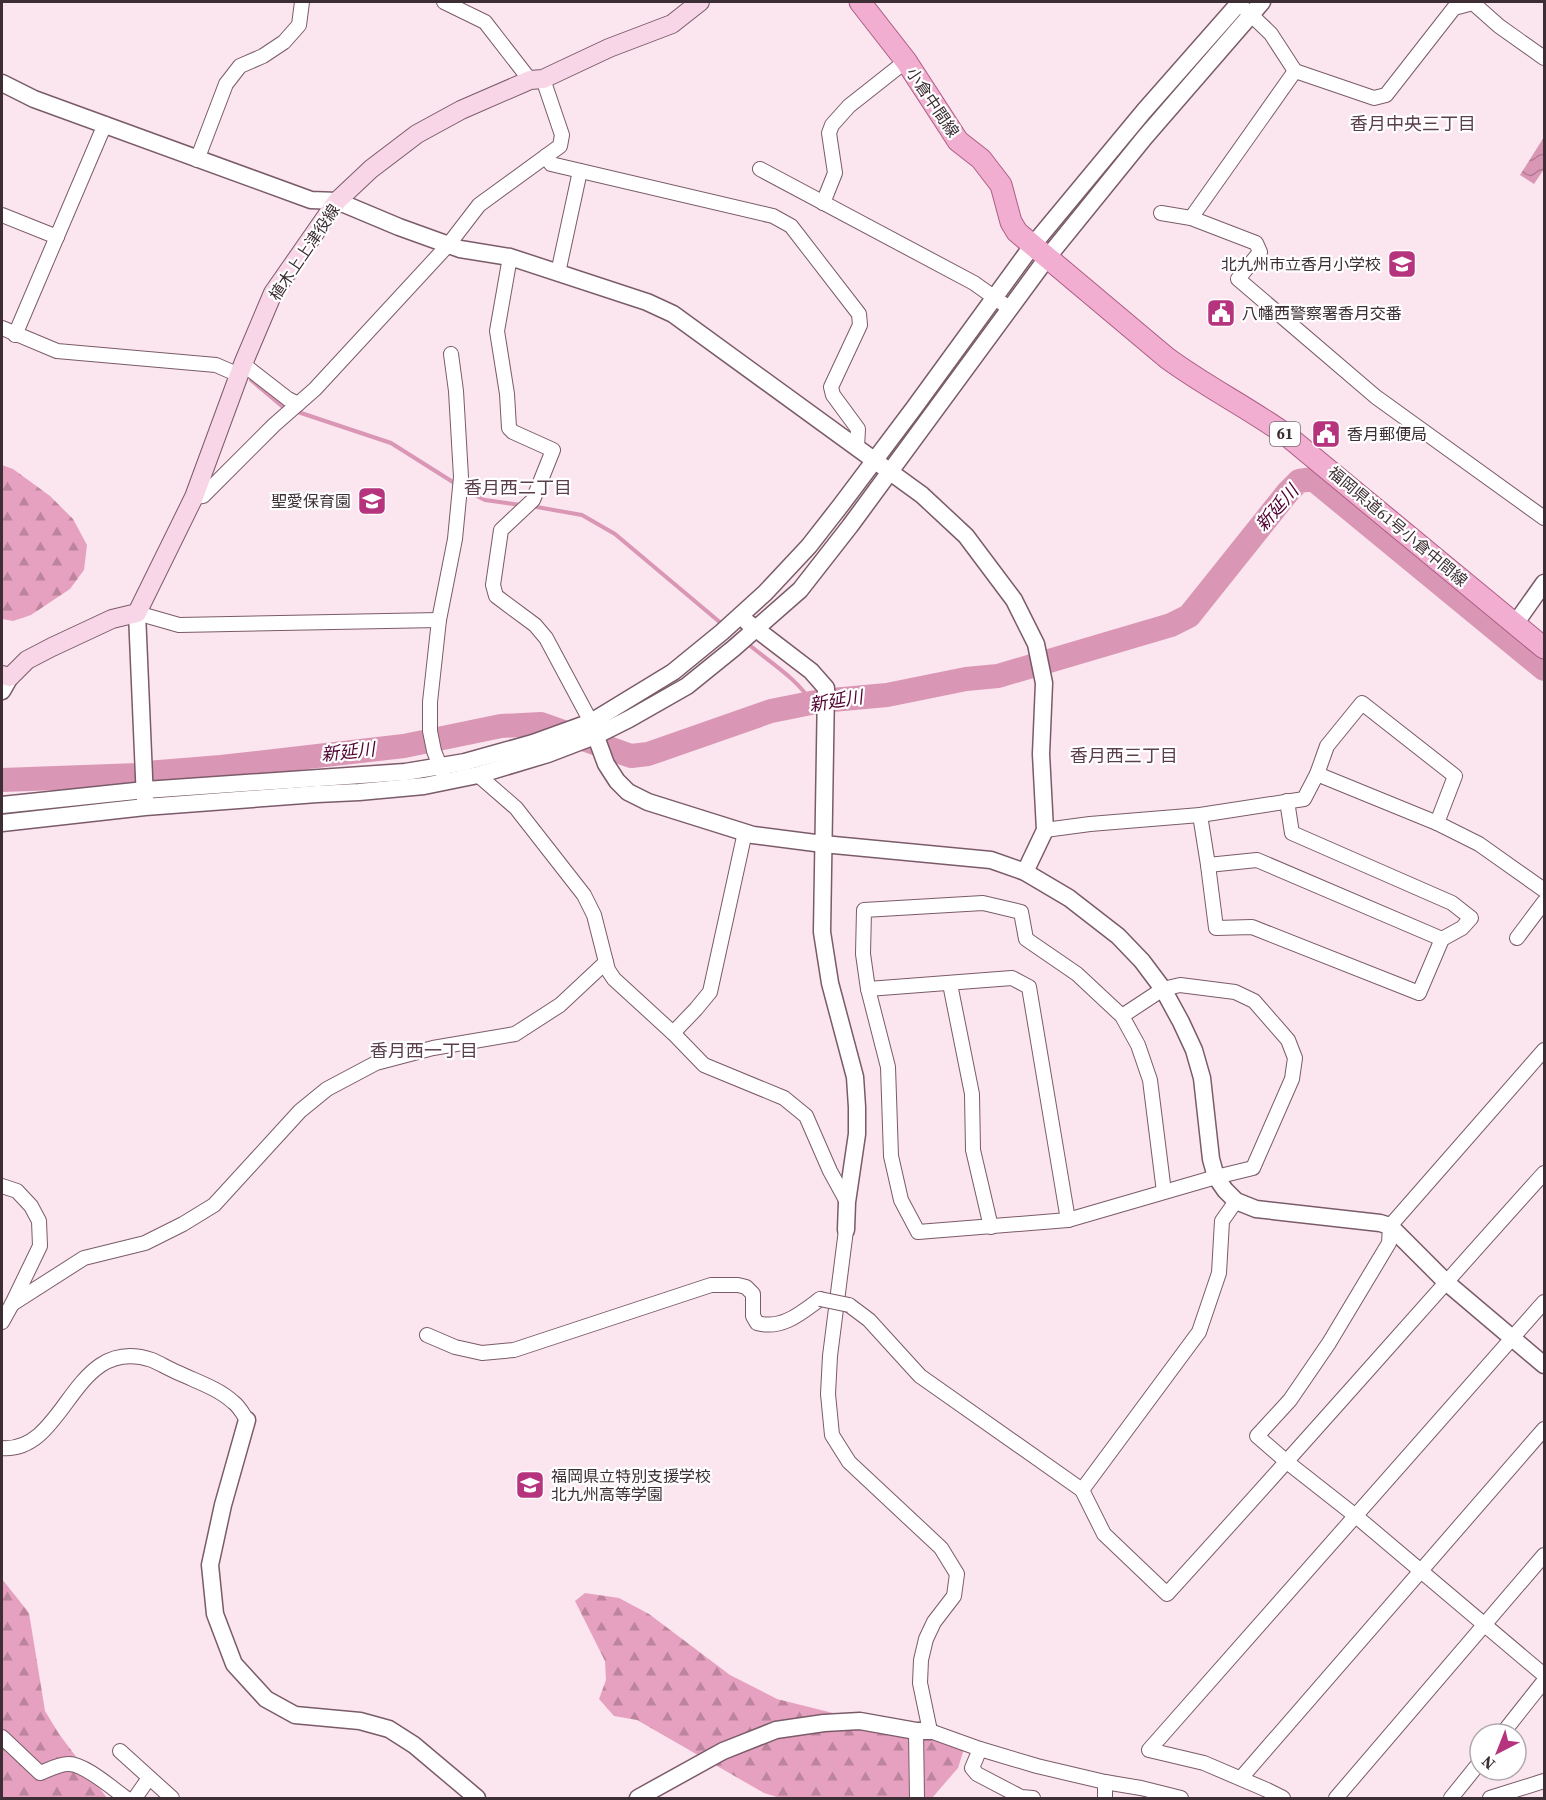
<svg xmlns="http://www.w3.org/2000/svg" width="1546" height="1800" viewBox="0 0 1546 1800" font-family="'Source Serif 4','Noto Sans JP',serif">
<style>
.forest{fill:url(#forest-firs)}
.water{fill:url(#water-waves)}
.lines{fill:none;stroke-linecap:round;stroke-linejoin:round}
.stream{stroke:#da96b5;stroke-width:4}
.river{stroke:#da96b5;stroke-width:24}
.minor-casing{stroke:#7a5b69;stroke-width:16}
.tertiary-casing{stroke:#7a5b69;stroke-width:19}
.secondary-casing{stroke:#7a5b69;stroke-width:20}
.primary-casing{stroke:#ac5e85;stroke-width:23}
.minor{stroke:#fff;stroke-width:14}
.tertiary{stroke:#fff;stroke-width:16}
.secondary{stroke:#f8d6e8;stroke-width:18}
.primary{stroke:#f2aed0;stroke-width:21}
.minor-bridge-casing{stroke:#7a5b69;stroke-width:16;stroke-linecap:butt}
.minor-bridge{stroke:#fff;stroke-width:14}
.labels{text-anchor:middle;stroke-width:4.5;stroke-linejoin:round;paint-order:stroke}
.shield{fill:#fff;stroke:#766d71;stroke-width:1.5}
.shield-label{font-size:15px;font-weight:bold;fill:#3c2e34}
.street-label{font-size:16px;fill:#3c2e34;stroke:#fff}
.poi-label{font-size:16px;fill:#3c2e34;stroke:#fff;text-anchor:start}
.neighbourhood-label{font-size:18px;fill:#5b3e4c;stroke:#fff}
.water-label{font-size:18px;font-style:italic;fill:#520033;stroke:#fff}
</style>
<defs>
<pattern id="forest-firs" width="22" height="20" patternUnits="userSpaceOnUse" patternTransform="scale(1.5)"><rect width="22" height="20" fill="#e6a1c0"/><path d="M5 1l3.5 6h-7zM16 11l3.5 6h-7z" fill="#bc849d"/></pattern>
<pattern id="water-waves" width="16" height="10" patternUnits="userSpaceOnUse" patternTransform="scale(1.5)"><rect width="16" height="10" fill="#da96b5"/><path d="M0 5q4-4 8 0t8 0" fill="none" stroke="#b27b94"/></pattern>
</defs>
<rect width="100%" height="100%" fill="#fbe5ee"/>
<g class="forest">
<path d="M 2,465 L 13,469 L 50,496 L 73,519 L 87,545 L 84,570 L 70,589 L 31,615 L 13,621 L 2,619 Z"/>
<path d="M 2,1579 L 29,1613 L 45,1711 L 59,1734 L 107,1798 L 2,1798 Z"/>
<path d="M 585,1593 L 619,1598 L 649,1614 L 730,1675 L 777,1699 L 849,1717 L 929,1724 L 964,1749 L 958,1768 L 932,1798 L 780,1798 L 764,1793 L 637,1720 L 614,1716 L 599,1699 L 606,1680 L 605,1661 L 575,1601 Z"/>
</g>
<path class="water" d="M 1544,137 L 1544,169 L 1534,184 L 1520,175 Z"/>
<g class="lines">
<g class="stream">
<path d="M 251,380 L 283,407 L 288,408"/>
<path d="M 295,411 L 391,443 L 456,484"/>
<path d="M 463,489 L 485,500 L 521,505"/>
<path d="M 531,506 L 582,515 L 615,534 L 722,624"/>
<path d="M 747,643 C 769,662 797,678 812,703"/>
</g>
<path class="river" d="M 2,780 L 138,775 L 147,773 L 221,767 L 404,746 L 501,726 L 541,724 L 631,756 L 648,754 L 771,711 L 821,701 L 887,695 L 966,679 L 998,676 L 1171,625 L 1189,616 L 1288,492 L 1299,481 L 1313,479 L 1544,669"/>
<g class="minor-casing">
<g id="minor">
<path d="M 444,2 L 485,22 L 530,80"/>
<path d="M 1245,9 L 1271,34 L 1295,71 L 1374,98 L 1386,95 L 1454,8 L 1473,3 L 1499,26 L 1544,58"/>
<path d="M 546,156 L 551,164 L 773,216 L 791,226 L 859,314 L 860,325 L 831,387 L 833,395 L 858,429 L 857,447"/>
<path d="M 197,160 L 226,84 L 240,66 L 263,56 L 284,42 L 299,25 L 302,2"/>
<path d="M 760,169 L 974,283 L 1009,308"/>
<path d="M 823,203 L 835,173 L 829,133 L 832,125 L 849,106 L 906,61"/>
<path d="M 1161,213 L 1191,218 L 1256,243 L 1260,252 L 1238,279 L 1376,397 L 1544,518"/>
<path d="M 2,215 L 57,237"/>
<path d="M 1191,218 L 1295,71"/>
<path d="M 510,257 L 497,331 L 507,394 L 509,428 L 513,432 L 553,450 L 533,500 L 501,530 L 493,585 L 496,596 L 535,625 L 546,638 L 591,722"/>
<path d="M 558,273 L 580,171"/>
<path d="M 2,328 L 57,351 L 216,365 L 239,375"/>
<path d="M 15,335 L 105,124"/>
<path d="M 243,364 L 288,399 L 298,404"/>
<path d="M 194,497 L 203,496 L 274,425 L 315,389 L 449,244 L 479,205 L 560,146 L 562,135 L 543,79"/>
<path d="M 137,613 L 179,625 L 439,620"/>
<path d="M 443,774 L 434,751 L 430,731 L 430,702 L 439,620 L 455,539 L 461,477 L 456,391 L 451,354"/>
<path d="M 1317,774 L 1437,823"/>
<path d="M 478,775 L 516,808 L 584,895 L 594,915 L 608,970 L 614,979 L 673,1033 L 704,1065 L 784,1098 L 806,1116 L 830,1171 L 847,1202"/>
<path d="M 1200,815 L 1208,865 L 1257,860 L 1442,939 L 1462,928 L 1471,918 L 1452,903 L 1292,833 L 1287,801"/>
<path d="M 1045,830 L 1090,824 L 1200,815 L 1304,799 L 1317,774 L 1327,746 L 1362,703 L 1455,776 L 1437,823 L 1479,844 L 1544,890"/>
<path d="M 1208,865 L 1216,928 L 1252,927 L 1419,993 L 1442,939"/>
<path d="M 1517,938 L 1544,902"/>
<path d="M 950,984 L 972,1094 L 973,1150 L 991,1227"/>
<path d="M 868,989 L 1012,978 L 1029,987 L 1068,1220"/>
<path d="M 1122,1016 L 1163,989 L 1180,985 L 1235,992 L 1254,1001 L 1288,1040 L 1295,1058 L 1292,1079 L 1253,1168 L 1216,1177 L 1068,1220 L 918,1232 L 901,1200 L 891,1156 L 888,1067 L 868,989 L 863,954 L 864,910 L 983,903 L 1021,912 L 1026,939 L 1077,974 L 1122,1016 L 1138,1045 L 1150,1080 L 1164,1192"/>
<path d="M 673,1033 L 696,1009 L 710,992 L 745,832"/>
<path d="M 1544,1050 L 1390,1226 L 1389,1243 L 1329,1343 L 1290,1400 L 1257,1436 L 1287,1462 L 1357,1517 L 1544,1675"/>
<path d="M 2,1186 L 17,1191 L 31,1206 L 39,1221 L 40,1246 L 12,1304 L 2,1322"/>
<path d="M 846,1230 L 830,1356 L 828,1394 L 832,1435 L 849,1462 L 941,1548 L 957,1574 L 954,1596 L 934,1622 L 926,1639 L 921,1660 L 920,1683 L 930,1731 L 980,1749 L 1037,1766 L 1105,1782 L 1141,1788 L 1181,1798"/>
<path d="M 12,1304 L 84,1258 L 145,1243 L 183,1224 L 214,1205 L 300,1111 L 327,1089 L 376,1063 L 433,1048 L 515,1034 L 560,1005 L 606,962"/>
<path d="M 849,1305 L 869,1320 L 920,1376 L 1082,1490 L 1104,1534 L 1167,1594 C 1294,1455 1418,1313 1544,1173"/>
<path d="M 427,1335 L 455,1347 L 482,1353 L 514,1350 L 711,1285 L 738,1285 L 746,1287 L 753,1294 L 753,1316 L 757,1323 C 782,1330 801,1313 820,1299"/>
<path d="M 2,1448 C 67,1453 72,1333 152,1360 C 161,1364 171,1370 181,1374 C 198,1382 219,1389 233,1402 C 239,1406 243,1414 247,1420"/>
<path d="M 1082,1490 L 1199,1332 L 1219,1273 L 1222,1221 L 1236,1201"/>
<path d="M 916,1731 L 917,1798"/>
<path d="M 1502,1734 L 1544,1681"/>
<path d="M 2,1737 L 40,1773 C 48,1770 59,1764 68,1764 C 84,1763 113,1789 126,1798"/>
<path d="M 980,1749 L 972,1768 L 977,1774 L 1021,1797 L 1033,1798"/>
<path d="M 120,1751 L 172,1798"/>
<path d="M 1241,1778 L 1544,1429"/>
<path d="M 1105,1782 L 1105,1798"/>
<path d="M 135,1798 L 149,1778"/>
<path d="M 1283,1798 L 1267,1790 L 1204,1763 L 1149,1750 L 1544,1302"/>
<path d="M 1336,1798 L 1544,1555"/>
<path d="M 1451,1798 L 1480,1762"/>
<path d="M 1490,1798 L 1544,1781"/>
</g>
</g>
<g class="tertiary-casing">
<g id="tertiary">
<path d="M 2,83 L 34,99 L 311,200 L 337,201 L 399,227 L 460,249 L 510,257 L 647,302 L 673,314 L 922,495 L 966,536 L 1014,600 L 1036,644 L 1044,683 L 1041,754 L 1045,830 L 1025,872"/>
<path d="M 137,613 L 145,800"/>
<path d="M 747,622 L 811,671 L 826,688 L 822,932 L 830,983 L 855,1077 L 857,1107 L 857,1134 L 847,1202 L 846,1230"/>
<path d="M 1515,624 L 1544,583"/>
<path d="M 2,691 L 10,677"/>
<path d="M 592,726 L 606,764 L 617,781 L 628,792 L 648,802 L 753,835 L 823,844 L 991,860 L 1025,872 L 1069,898 L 1118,936 L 1142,961 L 1163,989 L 1181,1022 L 1194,1050 L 1202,1078 L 1211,1159 L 1216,1177 L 1225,1190 L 1236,1201 L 1256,1209 L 1380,1223 L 1390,1226 L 1446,1282 L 1544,1365"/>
<path d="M 2,805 L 145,790 L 405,772 L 465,762 L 533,743 L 591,722 L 673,672 L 722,632 L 765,593 L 809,546 L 841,505 L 914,408 L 1032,246 L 1144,111 L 1240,2"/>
<path d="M 2,823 L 145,807 L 317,794 L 359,792 L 424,786 L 478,775 L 548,754 L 595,736 L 629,719 L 687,686 L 734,648 L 800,590 L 850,526 L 1047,258 L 1145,137 L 1262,2"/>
<path d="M 247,1420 L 223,1505 L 210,1565 L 215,1614 L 234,1664 L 266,1699 L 295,1715 L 360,1721 L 389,1729 L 414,1745 L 477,1798"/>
<path d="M 638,1798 L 723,1751 L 776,1730 L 824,1723 L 860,1721 L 916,1731 L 930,1731"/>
</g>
</g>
<g class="secondary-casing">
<path id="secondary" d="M 2,675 L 10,677 L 27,660 L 52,647 L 112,619 L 137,613 L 194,497 L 243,364 L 273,293 L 337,201 L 371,169 L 417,134 L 461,110 L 530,80 L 543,79 L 609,48 L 672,24 L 700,2"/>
</g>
<g class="primary-casing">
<path id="primary" d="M 860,2 L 906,61 L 958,141 L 981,159 L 1001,185 L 1011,222 L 1017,232 L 1167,358 C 1205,386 1247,407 1285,434 L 1544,648"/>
</g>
<use href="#minor" class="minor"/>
<use href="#tertiary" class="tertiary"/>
<use href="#secondary" class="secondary"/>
<use href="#primary" class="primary"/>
<g class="minor-bridge-casing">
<path id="minor-bridge" d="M 820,1299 L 849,1305"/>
</g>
<use href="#minor-bridge" class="minor-bridge"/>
</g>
<defs>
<g id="school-square" transform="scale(1.5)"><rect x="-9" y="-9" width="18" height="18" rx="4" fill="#b6347e" stroke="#fff"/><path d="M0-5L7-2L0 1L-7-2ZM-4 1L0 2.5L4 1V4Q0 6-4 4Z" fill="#fff"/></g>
<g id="civic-square" transform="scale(1.5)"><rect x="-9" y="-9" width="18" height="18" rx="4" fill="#b6347e" stroke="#fff"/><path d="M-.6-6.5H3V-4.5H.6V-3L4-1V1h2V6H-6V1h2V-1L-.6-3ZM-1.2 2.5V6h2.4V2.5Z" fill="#fff"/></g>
</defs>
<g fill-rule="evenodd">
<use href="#school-square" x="1402" y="264"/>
<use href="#civic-square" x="1221" y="313"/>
<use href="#civic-square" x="1326" y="434"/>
<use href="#school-square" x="372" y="501"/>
<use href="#school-square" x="530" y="1485"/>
</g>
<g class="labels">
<rect class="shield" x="1270" y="422" width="30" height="24" rx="4.5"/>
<g class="shield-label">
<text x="1285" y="439">61</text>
</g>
<g class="street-label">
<text transform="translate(933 102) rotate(56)" y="6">小倉中間線</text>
<text transform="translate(304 252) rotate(-56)" y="6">植木上上津役線</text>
<text transform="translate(1398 526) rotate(40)" y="6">福岡県道61号小倉中間線</text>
</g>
<g class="poi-label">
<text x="1381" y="270" text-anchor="end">北九州市立香月小学校</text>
<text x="1242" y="319">八幡西警察署香月交番</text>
<text x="1347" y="440">香月郵便局</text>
<text x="351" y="507" text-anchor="end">聖愛保育園</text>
<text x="551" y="1482">福岡県立特別支援学校<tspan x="551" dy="18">北九州高等学園</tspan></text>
</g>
<g class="neighbourhood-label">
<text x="1413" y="130">香月中央三丁目</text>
<text x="518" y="494">香月西二丁目</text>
<text x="1124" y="762">香月西三丁目</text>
<text x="424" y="1057">香月西一丁目</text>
</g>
<g class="water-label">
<text transform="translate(1277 508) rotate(-49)" y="6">新延川</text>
<text transform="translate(836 701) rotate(-9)" y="6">新延川</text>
<text transform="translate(348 752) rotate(-6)" y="6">新延川</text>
</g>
</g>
<rect width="1546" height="1800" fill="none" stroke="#3c2e34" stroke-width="6"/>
<g transform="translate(1498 1752) rotate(222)"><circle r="28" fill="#ffffff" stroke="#b1abae" stroke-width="1.5"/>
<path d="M0-4.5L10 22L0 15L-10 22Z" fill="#b6347e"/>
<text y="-9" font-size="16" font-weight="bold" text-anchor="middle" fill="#3c2e34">N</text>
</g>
</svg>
